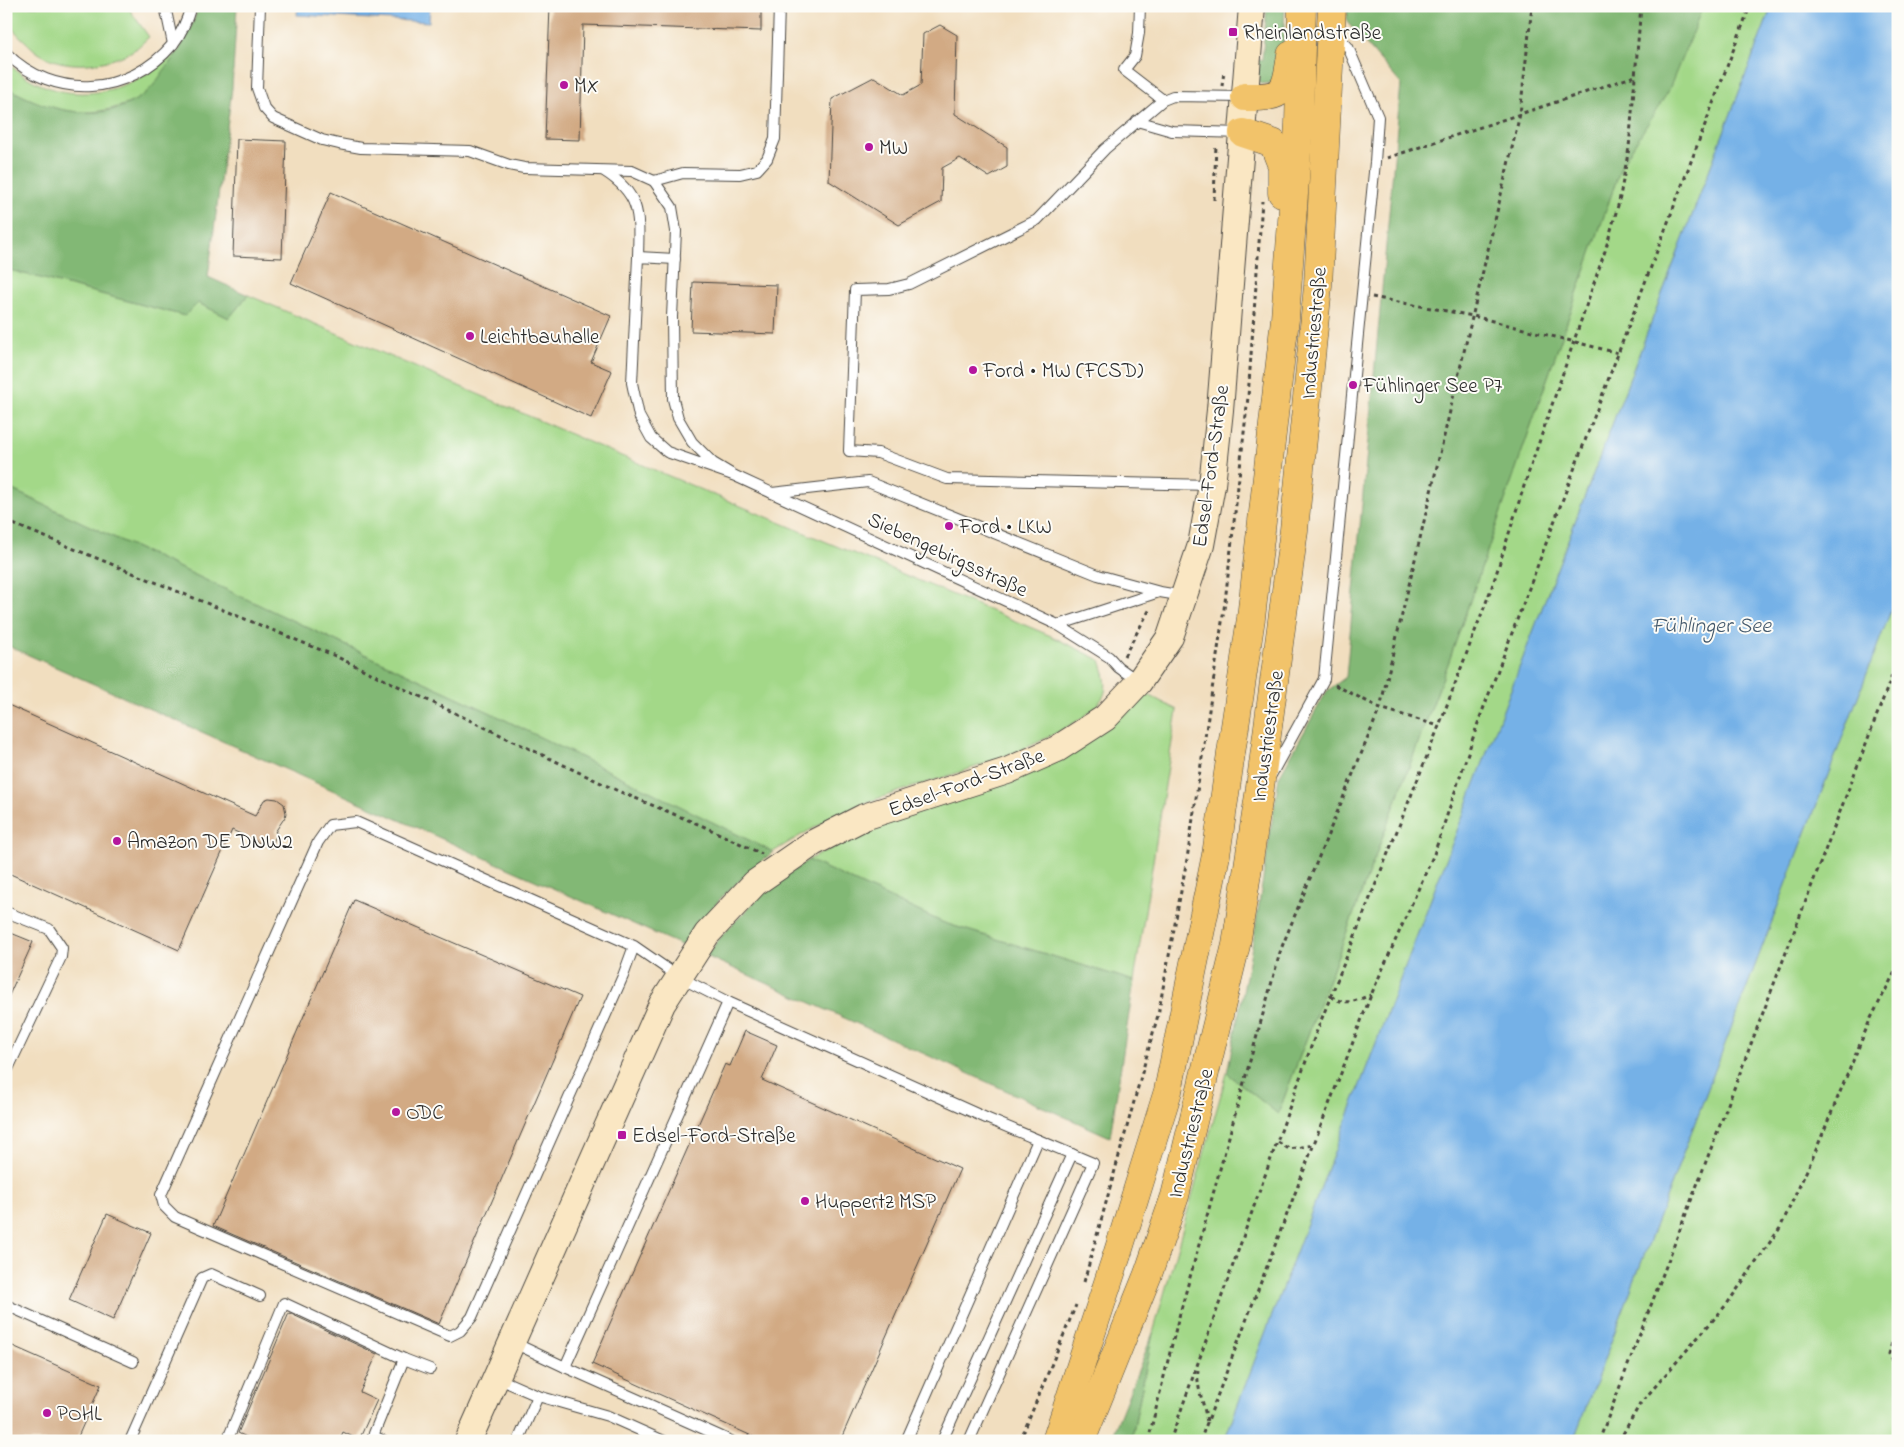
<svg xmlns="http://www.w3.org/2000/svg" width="1904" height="1447" viewBox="0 0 1904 1447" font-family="'Indie Flower',sans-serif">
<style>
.green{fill:#a3d888;stroke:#67825a}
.forest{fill:#82b874;stroke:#567250}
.water{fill:#75b1e7;stroke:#506e89}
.building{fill:#d2aa84}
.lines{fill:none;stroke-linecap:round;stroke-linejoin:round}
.lane-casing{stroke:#494641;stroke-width:12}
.secondary-casing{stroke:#494641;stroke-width:28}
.highway-casing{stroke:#494641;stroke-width:29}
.path{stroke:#494641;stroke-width:3;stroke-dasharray:4 4;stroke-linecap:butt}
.lane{stroke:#fff;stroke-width:10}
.secondary{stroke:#fae7c3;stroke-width:26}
.highway{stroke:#f2c36a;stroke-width:28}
.poi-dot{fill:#b5179e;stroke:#fdfcf7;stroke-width:2}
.labels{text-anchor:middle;stroke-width:4;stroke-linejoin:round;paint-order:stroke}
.poi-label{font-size:21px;fill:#2b2b2b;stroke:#fdfcf7;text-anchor:start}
.street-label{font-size:21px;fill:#2b2b2b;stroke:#fdfcf7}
.water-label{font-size:22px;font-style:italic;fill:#455a6d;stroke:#fdfcf7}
</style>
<rect width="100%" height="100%" fill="#fdfcf7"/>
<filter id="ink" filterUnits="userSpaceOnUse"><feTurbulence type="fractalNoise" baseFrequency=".02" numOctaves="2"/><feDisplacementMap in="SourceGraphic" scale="10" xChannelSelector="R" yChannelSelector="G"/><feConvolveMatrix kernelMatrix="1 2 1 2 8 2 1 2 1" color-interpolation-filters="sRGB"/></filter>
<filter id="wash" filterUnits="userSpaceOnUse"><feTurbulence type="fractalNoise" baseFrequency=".0096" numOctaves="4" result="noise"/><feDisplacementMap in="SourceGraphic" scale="20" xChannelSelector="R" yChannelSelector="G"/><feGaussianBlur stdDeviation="1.12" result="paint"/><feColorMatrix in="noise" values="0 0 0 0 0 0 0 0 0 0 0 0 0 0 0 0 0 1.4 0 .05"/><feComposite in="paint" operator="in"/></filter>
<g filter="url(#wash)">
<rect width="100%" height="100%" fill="#f1debf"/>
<g class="green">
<path d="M 6,6 L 127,6 L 149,37 C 144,41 139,47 134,50 C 108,66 64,71 37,52 C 33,49 29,45 26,42 C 13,30 6,24 6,6 Z"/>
<path d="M 1623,6 L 1772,6 L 1224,1441 L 1131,1441 L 1153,1333 L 1227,1073 L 1278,1114 L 1449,661 L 1622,164 Z"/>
<path d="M 178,51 C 169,63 161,78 151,89 C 143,97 131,103 121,106 C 79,120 43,108 6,87 L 6,62 C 63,112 125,97 178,51 Z"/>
<path d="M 6,269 L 185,316 L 198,303 L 229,318 L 248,295 L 626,458 L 1051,636 L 1100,660 C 1104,672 1110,689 1101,700 C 1093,712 1078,721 1065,728 C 1017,756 963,771 910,788 C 895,793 878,798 863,804 C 832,817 802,834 773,852 L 491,713 L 6,487 Z"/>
<path d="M 1898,592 L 1898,1441 L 1573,1441 Z"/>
<path d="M 1145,693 L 1177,710 L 1134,981 L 944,923 L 808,860 L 869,830 L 913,814 Z"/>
</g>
<g class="forest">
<path d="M 198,6 L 237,6 L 232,88 L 208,277 L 248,295 L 229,318 L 198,303 L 185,316 L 6,269 L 6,87 C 49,112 106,127 148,91 C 156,84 162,72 169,64 C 182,46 193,28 198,6 Z"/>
<path d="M 1267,6 L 1285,6 L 1282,69 L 1278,82 L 1261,84 L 1258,80 L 1258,60 L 1262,60 Z"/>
<path d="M 1347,6 L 1703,6 L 1668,92 L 1622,164 L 1449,661 L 1278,1114 L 1227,1073 L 1254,936 L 1279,777 L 1327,691 L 1346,677 L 1401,84 L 1347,22 Z"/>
<path d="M 6,487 L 491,713 L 773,852 L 738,882 L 721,898 L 683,946 L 6,645 Z"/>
<path d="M 808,860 L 944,923 L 1134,981 L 1110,1137 L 706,956 L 724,933 L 765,891 Z"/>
<path d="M 1153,1333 L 1131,1441 L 1110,1441 Z"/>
</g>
<g class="water">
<path d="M 298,6 L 430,6 L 429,22 L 297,15 Z"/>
<path d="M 1772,6 L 1898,6 L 1898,592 L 1573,1441 L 1224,1441 Z"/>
</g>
<g id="blocks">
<g class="building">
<path d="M 550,6 L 761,6 L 761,31 L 583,25 L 580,140 L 545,139 Z"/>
<path d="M 940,25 L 957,35 L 955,114 L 1007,147 L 1007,167 L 989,177 L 960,158 L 942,168 L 941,202 L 899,225 L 829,181 L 832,99 L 874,77 L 903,95 L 921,85 L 923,34 Z"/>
<path d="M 237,139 L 286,141 L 282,258 L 233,256 Z"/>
<path d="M 331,192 L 611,316 L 591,362 L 612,371 L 591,418 L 291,283 Z"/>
<path d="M 693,282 L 777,285 L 775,334 L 691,331 Z"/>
<path d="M 6,704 L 255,816 L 264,800 L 269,798 L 277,799 L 284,804 L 286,813 L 285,817 L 275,832 L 277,833 L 271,848 L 232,830 L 179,950 L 6,872 Z"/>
<path d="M 354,900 L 580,997 L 439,1324 L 213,1226 Z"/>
<path d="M 6,931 L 33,942 L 6,1002 Z"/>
<path d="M 745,1031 L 777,1045 L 762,1080 L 960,1169 L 840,1441 L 763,1441 L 592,1364 L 725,1064 L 730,1066 Z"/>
<path d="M 107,1214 L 151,1233 L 113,1320 L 69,1300 Z"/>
<path d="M 289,1313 L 377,1354 L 360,1392 L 377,1400 L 359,1440 L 343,1432 L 339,1441 L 255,1441 L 238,1433 Z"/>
<path d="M 6,1343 L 101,1385 L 76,1441 L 6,1441 Z"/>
</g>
</g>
</g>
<g filter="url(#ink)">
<use href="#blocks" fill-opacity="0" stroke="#494641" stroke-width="1"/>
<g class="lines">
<g class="lane-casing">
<g id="lane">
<path d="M 165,6 L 173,44"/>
<path d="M 260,6 L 257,88 L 264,108 L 273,118 L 322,140 L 339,144 L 361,148 L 470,151 L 509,165 L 524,168 L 632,171 L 654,181 L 672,207 L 676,231 L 672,317 L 673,399 L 678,418 L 692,442 L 713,463 L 733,475"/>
<path d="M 1140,6 L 1139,33 L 1135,56 L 1124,70 L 1163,100"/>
<path d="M 6,53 C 54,101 129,96 173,44 C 182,33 187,20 191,6"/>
<path d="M 1137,121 L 1172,131 L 1242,133"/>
<path d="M 604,171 C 642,195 639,216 638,257"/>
<path d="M 654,181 L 683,173 L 740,174 L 757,170 L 767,159 L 775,139 L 779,6"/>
<path d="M 675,259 L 638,257 L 632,383 L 639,416 L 651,438 L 667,452 L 733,475 L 1058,625 L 1109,657 L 1118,667 L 1139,682"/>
<path d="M 1211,485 L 947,479 L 878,453 L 849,451 L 855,290 L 889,289 L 909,284 L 1037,220 L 1105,149 L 1163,100 L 1173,96 L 1244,97"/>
<path d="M 772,493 L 868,482 L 1098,575 L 1160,592 L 1184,596"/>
<path d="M 1058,625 L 1159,592"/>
<path d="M 1271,775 L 1324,679 L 1375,162 L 1378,117 L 1348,47 L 1336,34"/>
<path d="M 6,912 L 49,929 L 62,948 L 61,957 L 6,1073"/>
<path d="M 728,1002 L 986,1118 L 1093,1163 L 969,1441"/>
<path d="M 6,1305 L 133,1362"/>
<path d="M 512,1342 L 565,1367 L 728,1002 L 679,977 L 634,946 L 356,822 L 330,825 L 318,842 L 161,1195 L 164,1206 L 175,1217 L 450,1336 L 460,1331 L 472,1317 L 623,976 L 634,946"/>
<path d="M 565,1367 L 731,1441"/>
<path d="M 497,1378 L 538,1396 L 608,1416 L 664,1441"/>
<path d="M 130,1441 L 202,1278 L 211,1274 L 260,1296"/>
<path d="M 227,1441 L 284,1303 L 404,1359 L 430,1369"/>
<path d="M 384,1441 L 373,1436 L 404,1359"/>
<path d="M 518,1441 L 538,1396"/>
<path d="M 906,1441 L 1038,1140"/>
<path d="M 942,1441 L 1072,1154"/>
</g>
</g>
<g class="secondary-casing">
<path id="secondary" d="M 468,1441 L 662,1004 L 707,934 L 755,883 L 813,843 L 864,817 L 1007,771 L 1057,749 L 1105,718 L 1139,682 L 1170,637 L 1201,545 L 1212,485 L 1220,410 L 1252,6"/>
</g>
<g class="highway-casing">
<g id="highway">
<path d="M 1245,97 C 1285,98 1286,92 1291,55"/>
<path d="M 1243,133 L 1273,143 L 1282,166 L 1282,193"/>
<path d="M 1056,1441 L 1117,1255 L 1168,1091 L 1216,855 L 1251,618 L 1285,319 L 1299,124 L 1302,6"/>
<path d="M 1081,1441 L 1148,1274 L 1175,1196 L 1236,945 L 1259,795 L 1294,530 L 1318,286 L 1332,6"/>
</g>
</g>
<g class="path">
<path d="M 1222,86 L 1224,72"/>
<path d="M 1387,158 L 1635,76"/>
<path d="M 1214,200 L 1216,144"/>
<path d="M 1372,297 L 1473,316 L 1618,353"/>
<path d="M 6,521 L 333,655 L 618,791 L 705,827 L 762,854"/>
<path d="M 1124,656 L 1151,607"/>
<path d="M 1335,685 L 1380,708 L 1439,726"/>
<path d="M 1331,996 C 1344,1007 1357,1000 1371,995"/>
<path d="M 1278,1142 L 1289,1149 L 1314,1145"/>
<path d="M 1084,1282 L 1158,1015 L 1187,859 L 1225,602 L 1248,397 L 1262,201"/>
<path d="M 1898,1320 L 1889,1354 L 1898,1370"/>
<path d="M 1198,1370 C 1196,1388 1205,1405 1207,1423"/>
<path d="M 1020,1441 L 1076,1305"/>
<path d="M 1148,1441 L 1177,1324 L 1281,949 L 1380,708 L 1520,114 L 1532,6"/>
<path d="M 1170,1441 L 1316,1033 L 1439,726 L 1493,584 L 1524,486 L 1605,251 L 1619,202 L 1629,148 L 1641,6"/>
<path d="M 1200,1441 L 1371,995 L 1434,854 L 1479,720 L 1750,6"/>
<path d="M 1599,1441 L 1898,660"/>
<path d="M 1619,1441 L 1640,1404 L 1727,1304 L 1780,1228 L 1813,1157 L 1870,1020 L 1898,966"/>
</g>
<use href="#lane" class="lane"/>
<use href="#secondary" class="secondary"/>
<use href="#highway" class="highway"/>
</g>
</g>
<g class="poi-dot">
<rect x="1228" y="27" width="10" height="10" rx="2.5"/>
<circle cx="564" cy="85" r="5"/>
<circle cx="869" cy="147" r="5"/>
<circle cx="470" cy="336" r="5"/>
<circle cx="973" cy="370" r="5"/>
<circle cx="1353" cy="385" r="5"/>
<circle cx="949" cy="526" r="5"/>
<circle cx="117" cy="841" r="5"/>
<circle cx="396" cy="1112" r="5"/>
<rect x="617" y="1130" width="10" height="10" rx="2.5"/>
<circle cx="805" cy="1201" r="5"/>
<circle cx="47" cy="1413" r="5"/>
</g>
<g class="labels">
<g class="poi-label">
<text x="1243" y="39">Rheinlandstraße</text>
<text x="574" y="92">MX</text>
<text x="879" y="154">MW</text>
<text x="480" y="343">Leichtbauhalle</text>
<text x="983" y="377">Ford • MW (FCSD)</text>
<text x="1363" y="392">Fühlinger See P7</text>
<text x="959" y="533">Ford • LKW</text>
<text x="127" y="848">Amazon DE DNW2</text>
<text x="406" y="1119">ODC</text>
<text x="632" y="1142">Edsel-Ford-Straße</text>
<text x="815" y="1208">Huppertz MSP</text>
<text x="57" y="1420">POHL</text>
</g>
<g class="street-label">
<text transform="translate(1313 333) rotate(-85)" y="7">Industriestraße</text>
<text transform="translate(1210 466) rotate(-82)" y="7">Edsel-Ford-Straße</text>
<text transform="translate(948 554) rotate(25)" y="7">Siebengebirgsstraße</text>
<text transform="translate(1267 736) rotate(-82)" y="7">Industriestraße</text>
<text transform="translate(966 782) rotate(-20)" y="7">Edsel-Ford-Straße</text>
<text transform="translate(1190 1133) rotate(-76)" y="7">Industriestraße</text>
</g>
<g class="water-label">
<text x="1711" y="632">Fühlinger See</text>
</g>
</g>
<rect width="1904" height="1447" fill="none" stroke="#fdfcf7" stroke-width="25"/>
</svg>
